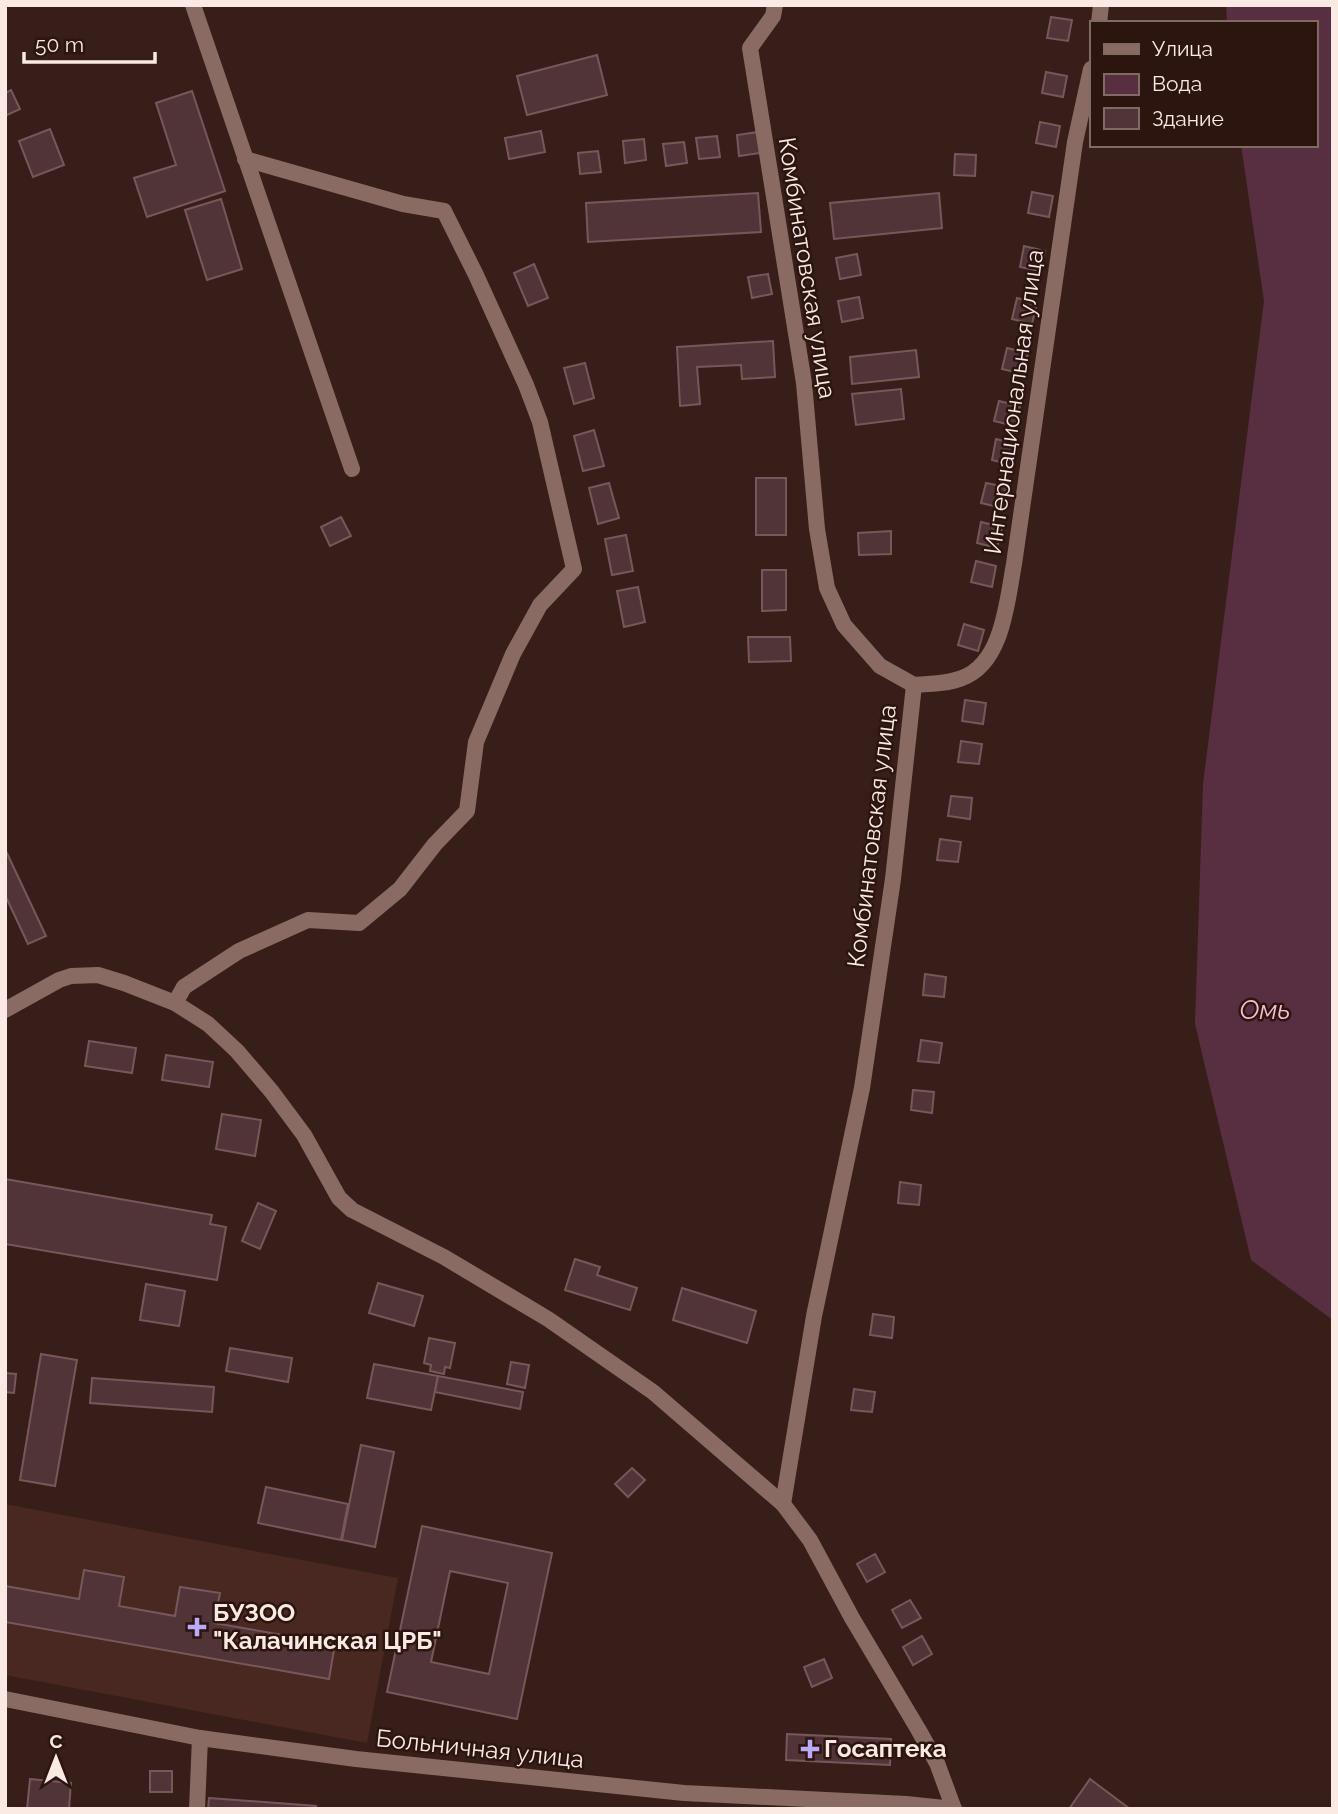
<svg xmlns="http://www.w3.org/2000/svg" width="1338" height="1814" viewBox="0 0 1338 1814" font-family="Raleway,sans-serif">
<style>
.built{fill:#482820}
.water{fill:#582f41}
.building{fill:#513437;stroke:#77585a;stroke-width:2;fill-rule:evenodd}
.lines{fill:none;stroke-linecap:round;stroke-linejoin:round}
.street{stroke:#8a6b64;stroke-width:16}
.poi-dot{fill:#b9abf7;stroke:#2d150f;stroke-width:2.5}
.labels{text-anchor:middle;stroke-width:5;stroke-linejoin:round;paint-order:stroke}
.street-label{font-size:24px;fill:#fbe9e4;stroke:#2d150f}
.poi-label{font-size:24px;font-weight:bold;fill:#fbe9e4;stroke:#2d150f;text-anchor:start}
.water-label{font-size:26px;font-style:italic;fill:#f8bcd3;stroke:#2d150f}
</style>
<rect width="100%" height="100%" fill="#381e18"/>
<path class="built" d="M 5,1504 L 398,1578 L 367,1743 L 5,1675 Z"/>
<path class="water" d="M 1226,5 L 1333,5 L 1333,1320 L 1251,1260 L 1195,1024 L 1203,784 L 1264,301 L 1241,145 L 1315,145 L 1315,23 L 1227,23 Z"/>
<g class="building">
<path d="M 1051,17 L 1072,20 L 1068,41 L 1047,38 Z"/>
<path d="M 597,55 L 607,95 L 527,115 L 517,76 Z"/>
<path d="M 1046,72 L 1067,76 L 1063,97 L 1042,93 Z"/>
<path d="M 11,90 L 20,109 L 5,116 L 5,93 Z"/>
<path d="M 192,91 L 225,191 L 147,217 L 134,178 L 176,165 L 156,103 Z"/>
<path d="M 1040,122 L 1060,126 L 1056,147 L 1036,143 Z"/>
<path d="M 50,129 L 64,165 L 33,177 L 19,141 Z"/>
<path d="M 541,131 L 545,152 L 509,159 L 505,138 Z"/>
<path d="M 758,132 L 760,153 L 739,156 L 737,135 Z"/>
<path d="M 717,136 L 720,157 L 699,159 L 696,138 Z"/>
<path d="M 644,139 L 646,160 L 625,163 L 623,141 Z"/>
<path d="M 684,142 L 687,163 L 666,166 L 663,144 Z"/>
<path d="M 598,151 L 601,172 L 580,174 L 578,153 Z"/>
<path d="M 955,154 L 976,155 L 975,176 L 954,175 Z"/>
<path d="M 1032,192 L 1053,196 L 1049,217 L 1028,213 Z"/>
<path d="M 758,193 L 761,232 L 588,242 L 586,203 Z"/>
<path d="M 939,193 L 942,228 L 834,239 L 830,203 Z"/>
<path d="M 221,199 L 242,269 L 207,280 L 185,210 Z"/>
<path d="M 1024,246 L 1045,251 L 1040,271 L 1020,267 Z"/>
<path d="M 857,254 L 861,275 L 840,279 L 836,258 Z"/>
<path d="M 534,264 L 548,298 L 528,306 L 514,273 Z"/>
<path d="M 768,274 L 772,294 L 752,298 L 748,277 Z"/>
<path d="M 859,297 L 863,318 L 842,322 L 838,301 Z"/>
<path d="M 1017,298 L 1037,303 L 1032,324 L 1012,319 Z"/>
<path d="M 773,341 L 775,377 L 742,379 L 741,365 L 697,367 L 700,404 L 680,406 L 677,347 Z"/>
<path d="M 1007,348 L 1028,353 L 1023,374 L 1002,369 Z"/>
<path d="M 916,350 L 919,377 L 852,384 L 850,357 Z"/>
<path d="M 585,363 L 594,398 L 574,404 L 564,368 Z"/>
<path d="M 901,389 L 904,419 L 856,425 L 852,394 Z"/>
<path d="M 999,401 L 1020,406 L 1015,426 L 994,421 Z"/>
<path d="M 594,430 L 604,466 L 583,471 L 574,436 Z"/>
<path d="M 996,439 L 1017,444 L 1012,465 L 992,460 Z"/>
<rect x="756" y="478" width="30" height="57"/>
<path d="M 609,483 L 619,518 L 598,524 L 589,488 Z"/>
<path d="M 986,483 L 1006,487 L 1002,508 L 981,503 Z"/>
<path d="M 341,517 L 351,536 L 330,546 L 321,527 Z"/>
<path d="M 981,522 L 1002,527 L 997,548 L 977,543 Z"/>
<path d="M 891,531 L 891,554 L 859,555 L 858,533 Z"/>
<path d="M 626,535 L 633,571 L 612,575 L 605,539 Z"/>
<path d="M 976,561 L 996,566 L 992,587 L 971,582 Z"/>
<path d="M 762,570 L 786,570 L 786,610 L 762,611 Z"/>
<path d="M 638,587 L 645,622 L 624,627 L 617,591 Z"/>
<path d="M 964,624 L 984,630 L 978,651 L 958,645 Z"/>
<path d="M 748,637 L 790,637 L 791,661 L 749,662 Z"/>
<path d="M 965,700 L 986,703 L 983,724 L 962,721 Z"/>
<path d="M 961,741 L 982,744 L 979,764 L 958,762 Z"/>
<path d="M 951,796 L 972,798 L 970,819 L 948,816 Z"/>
<path d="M 940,839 L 961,842 L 958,862 L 937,860 Z"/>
<path d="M 5,849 L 46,936 L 28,944 L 5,895 Z"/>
<path d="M 925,974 L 946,977 L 944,997 L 923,995 Z"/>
<path d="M 921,1040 L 942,1043 L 939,1063 L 918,1061 Z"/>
<path d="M 89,1041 L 136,1048 L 132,1073 L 85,1066 Z"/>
<path d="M 166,1055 L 213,1062 L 209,1087 L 162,1080 Z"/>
<path d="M 913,1090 L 934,1092 L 932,1113 L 911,1110 Z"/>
<path d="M 222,1114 L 261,1120 L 255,1156 L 216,1149 Z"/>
<path d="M 5,1179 L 212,1215 L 210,1224 L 226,1227 L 217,1280 L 5,1244 Z"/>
<path d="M 900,1182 L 921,1185 L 919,1205 L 898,1203 Z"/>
<path d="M 258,1203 L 276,1211 L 260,1249 L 242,1241 Z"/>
<path d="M 575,1259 L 600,1267 L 597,1275 L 637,1288 L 630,1310 L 565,1290 Z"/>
<path d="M 378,1283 L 423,1296 L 414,1326 L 369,1313 Z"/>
<path d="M 146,1284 L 185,1291 L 179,1326 L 140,1320 Z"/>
<path d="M 682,1288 L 756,1311 L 747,1343 L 673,1320 Z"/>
<path d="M 873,1314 L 894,1317 L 892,1338 L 870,1335 Z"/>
<path d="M 429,1338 L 455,1343 L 450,1368 L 445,1367 L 444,1374 L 430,1371 L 431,1365 L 424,1363 Z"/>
<path d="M 230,1348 L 292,1358 L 288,1382 L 226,1371 Z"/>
<path d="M 41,1354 L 77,1360 L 55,1486 L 20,1480 Z"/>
<path d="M 511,1362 L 529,1365 L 525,1388 L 507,1384 Z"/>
<path d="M 374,1364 L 438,1376 L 431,1410 L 367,1398 Z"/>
<path d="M 5,1373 L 16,1374 L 14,1393 L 5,1392 Z"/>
<path d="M 438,1376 L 523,1392 L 520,1409 L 435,1392 Z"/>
<path d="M 92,1378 L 214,1387 L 212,1412 L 90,1403 Z"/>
<path d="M 854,1389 L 875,1392 L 872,1412 L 851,1410 Z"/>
<path d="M 361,1445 L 394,1452 L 375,1547 L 342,1540 Z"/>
<path d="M 632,1468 L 645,1480 L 628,1497 L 615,1484 Z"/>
<path d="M 266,1487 L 348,1504 L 341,1540 L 258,1523 Z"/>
<path d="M 422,1526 L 552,1553 L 517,1719 L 387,1692 ZM 450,1571 L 508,1583 L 489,1674 L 431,1662 Z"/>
<path d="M 875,1554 L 885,1572 L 867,1582 L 857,1564 Z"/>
<path d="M 84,1570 L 124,1577 L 119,1606 L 175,1616 L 180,1587 L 220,1593 L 214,1623 L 335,1644 L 329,1679 L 5,1622 L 5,1586 L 79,1599 Z"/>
<path d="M 910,1600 L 921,1618 L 902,1628 L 892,1610 Z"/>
<path d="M 922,1636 L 932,1654 L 913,1665 L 903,1647 Z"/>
<path d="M 824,1659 L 832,1678 L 812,1687 L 804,1667 Z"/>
<path d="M 787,1734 L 891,1739 L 890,1765 L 786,1760 Z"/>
<rect x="150" y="1771" width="22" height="21"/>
<path d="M 30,1779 L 71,1783 L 69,1809 L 27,1809 Z"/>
<path d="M 1090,1779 L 1130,1809 L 1069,1809 Z"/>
<path d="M 209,1798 L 316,1806 L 316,1809 L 208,1809 Z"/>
</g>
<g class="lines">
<g class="street">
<path d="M 193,5 L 352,469"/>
<path d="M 775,5 L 773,16 L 750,48 L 804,383 L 817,529 L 827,588 L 844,625 L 880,666 L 914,685"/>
<path d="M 1099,23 L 1101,5"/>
<path d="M 914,685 C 929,684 947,684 962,678 C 1003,663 1007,601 1014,564 L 1075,142 L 1091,69"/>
<path d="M 175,1003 L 184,987 L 239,951 L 308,920 L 359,923 L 400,889 L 435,844 L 467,811 L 476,742 L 513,654 L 540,605 L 574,569 L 540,422 L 526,385 L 476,275 L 444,211 L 403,204 L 245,159"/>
<path d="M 5,1010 L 59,980 L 71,976 L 98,975 L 124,983 L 175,1003 L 208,1024 L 237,1051 L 272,1092 L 304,1135 L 339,1198 L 352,1210 L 444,1257 L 548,1319 L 653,1392 L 783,1504 L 810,1540 L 852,1618 L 918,1729 L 937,1763 L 954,1809"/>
<path d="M 783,1504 L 814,1316 L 862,1088 L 893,879 L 914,685"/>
<path d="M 5,1699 L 200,1738 L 356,1759 L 684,1793 L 906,1804 L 954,1809"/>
<path d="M 197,1809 L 200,1738"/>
</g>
</g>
<g class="poi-dot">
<path d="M193.5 1616.5h7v7h7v7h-7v7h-7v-7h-7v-7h7z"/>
<path d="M806.5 1738.5h7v7h7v7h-7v7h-7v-7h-7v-7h7z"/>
</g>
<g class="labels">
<g class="street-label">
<text transform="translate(807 268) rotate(81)" y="8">Комбинатовская улица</text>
<text transform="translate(1014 402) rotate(-82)" y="8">Интернациональная улица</text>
<text transform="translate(872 836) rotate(-83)" y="8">Комбинатовская улица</text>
<text transform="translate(480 1749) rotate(6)" y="8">Больничная улица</text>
</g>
<g class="poi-label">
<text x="213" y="1621">БУЗОО<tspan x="213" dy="28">"Калачинская ЦРБ"</tspan></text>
<text x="824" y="1757">Госаптека</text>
</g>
<g class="water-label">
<text x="1265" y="1019">Омь</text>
</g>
</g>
<rect width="1338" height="1814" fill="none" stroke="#fbe9e4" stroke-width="14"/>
<rect x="1090" y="21" width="228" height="126" fill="#2d150f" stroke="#7f6a64" stroke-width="2"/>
<rect x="1104" y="44" width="35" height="10" fill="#8a6b64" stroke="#7f6a64" stroke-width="2"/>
<text x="1152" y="56" font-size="21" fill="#fbe9e4">Улица</text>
<rect x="1104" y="74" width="35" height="21" fill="#582f41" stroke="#7f6a64" stroke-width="2"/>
<text x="1152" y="91" font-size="21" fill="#fbe9e4">Вода</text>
<rect x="1104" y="108" width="35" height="21" fill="#513437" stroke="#7f6a64" stroke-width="2"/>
<text x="1152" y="126" font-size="21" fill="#fbe9e4">Здание</text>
<g transform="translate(56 1758)" stroke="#2d150f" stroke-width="5" paint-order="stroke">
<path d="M0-5L12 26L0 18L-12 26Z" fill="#fbe9e4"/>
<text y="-10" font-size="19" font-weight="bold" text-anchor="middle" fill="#fbe9e4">С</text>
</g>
<path d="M24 52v10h131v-10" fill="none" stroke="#fbe9e4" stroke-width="3.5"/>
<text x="35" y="52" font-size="21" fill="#fbe9e4" stroke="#2d150f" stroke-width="5" paint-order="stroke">50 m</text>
</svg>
